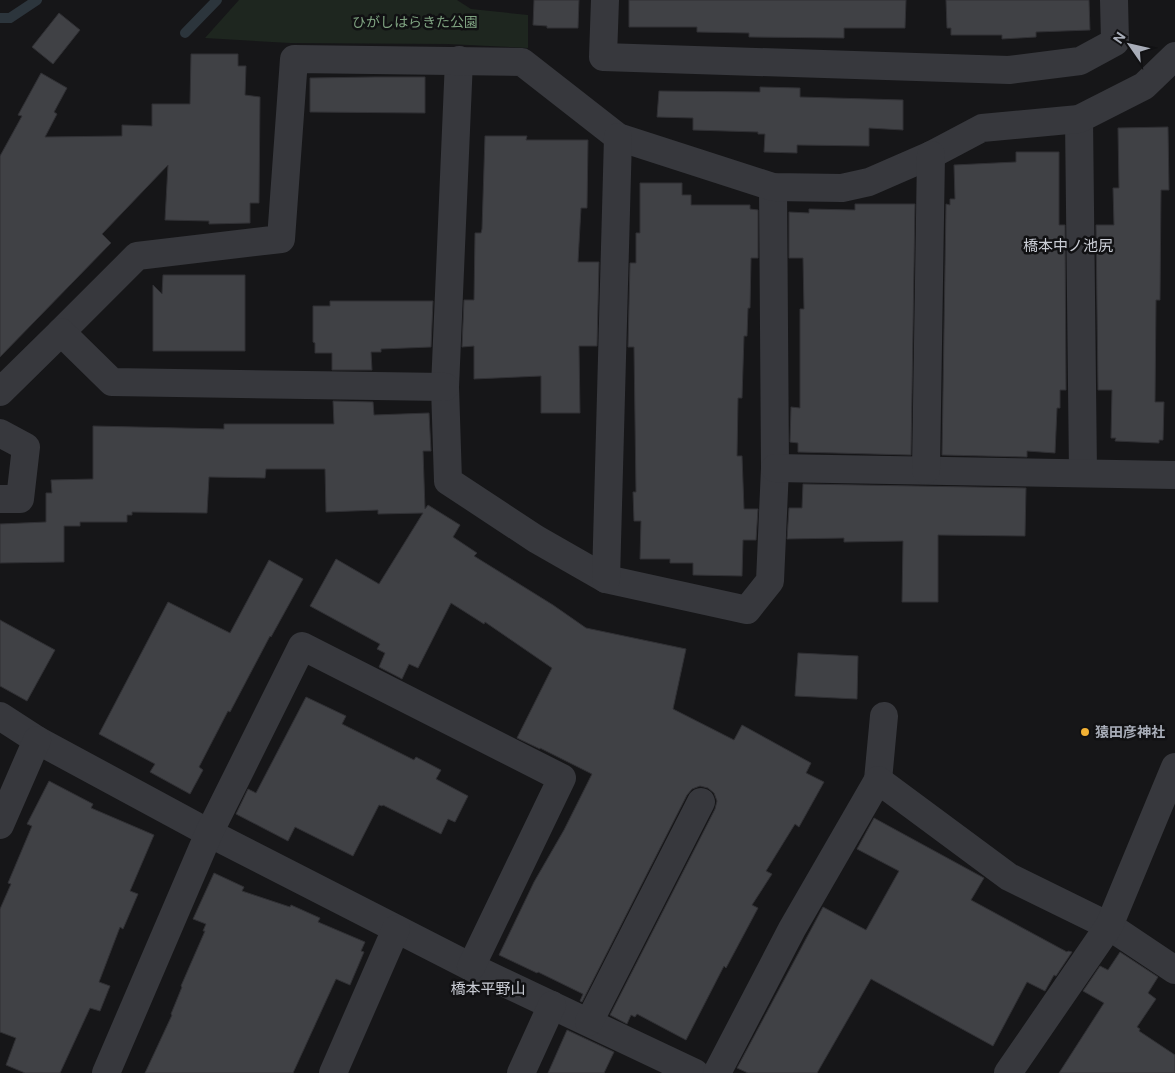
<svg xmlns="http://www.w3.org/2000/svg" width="1175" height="1073" viewBox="0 0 1175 1073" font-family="'DM Sans','Noto Sans JP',sans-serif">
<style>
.green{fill:#1e261f}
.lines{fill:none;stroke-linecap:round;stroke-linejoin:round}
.stream{stroke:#2c353c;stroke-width:10}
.building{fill:#404145;stroke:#303034}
.minor{stroke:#37383d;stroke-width:28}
.poi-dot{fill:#f2b134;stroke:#111113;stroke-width:2}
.labels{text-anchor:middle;stroke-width:5;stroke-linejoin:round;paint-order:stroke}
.park-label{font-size:14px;fill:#7fa381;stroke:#111113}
.poi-label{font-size:14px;font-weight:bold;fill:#a8adb8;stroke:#111113;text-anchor:start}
.neighbourhood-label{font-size:15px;fill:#c9ccd4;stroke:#111113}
</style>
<rect width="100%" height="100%" fill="#161618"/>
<path class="green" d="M 239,0 L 457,0 L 471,9 L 528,15 L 528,48 L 448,44 L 290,43 L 205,38 Z"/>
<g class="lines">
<g class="stream">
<path d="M 0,18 L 10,18 L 37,0"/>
<path d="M 185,33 L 217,0"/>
</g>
</g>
<g class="building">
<path d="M 534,0 L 579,0 L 578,28 L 547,28 L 547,26 L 533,25 Z"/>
<path d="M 629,0 L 906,0 L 905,28 L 844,28 L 844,38 L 749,37 L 749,33 L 697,32 L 697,27 L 629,27 Z"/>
<path d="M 946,0 L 1089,0 L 1090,30 L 1036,32 L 1036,37 L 1002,39 L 1002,35 L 951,35 L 951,28 L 947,28 Z"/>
<path d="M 59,13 L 80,30 L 53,64 L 32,47 Z"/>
<path d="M 191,54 L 238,54 L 238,66 L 246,66 L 245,95 L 260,97 L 259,203 L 250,203 L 250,223 L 209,224 L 209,221 L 165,220 L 168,165 L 102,234 L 111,243 L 0,357 L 0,156 L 22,116 L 18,115 L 41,73 L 67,88 L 54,112 L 57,114 L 45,137 L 122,136 L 122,125 L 152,126 L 152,104 L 190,104 Z"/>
<path d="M 374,77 L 425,77 L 425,113 L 310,112 L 310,78 Z"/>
<path d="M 760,87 L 800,88 L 800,97 L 903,100 L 903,130 L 869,128 L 869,146 L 797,145 L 797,153 L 764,152 L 765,134 L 758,134 L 758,132 L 693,130 L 693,118 L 657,117 L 659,91 L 760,92 Z"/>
<path d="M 1168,127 L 1169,190 L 1161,190 L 1160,300 L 1156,300 L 1155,402 L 1164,402 L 1163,440 L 1159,440 L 1159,443 L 1115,441 L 1116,438 L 1111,438 L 1112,390 L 1098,390 L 1096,225 L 1114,225 L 1113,188 L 1119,188 L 1118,128 Z"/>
<path d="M 485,136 L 527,136 L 526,140 L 588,140 L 587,208 L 581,208 L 578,262 L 599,262 L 597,346 L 579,346 L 580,413 L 541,413 L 541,376 L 474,379 L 474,346 L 462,347 L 464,300 L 474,300 L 475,233 L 481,233 L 482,229 Z"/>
<path d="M 1016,152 L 1059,152 L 1059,225 L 1065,225 L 1066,390 L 1060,390 L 1060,408 L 1057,408 L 1055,453 L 1027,451 L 1027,457 L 942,455 L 946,204 L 950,205 L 950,199 L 955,199 L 954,165 L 1016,162 Z"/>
<path d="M 640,183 L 682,183 L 682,195 L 691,195 L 691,205 L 750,205 L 750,209 L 758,210 L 758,258 L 751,258 L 750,308 L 748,308 L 747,336 L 744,336 L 742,398 L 738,398 L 737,456 L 742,456 L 744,509 L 758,509 L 756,540 L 743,540 L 742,576 L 693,575 L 693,563 L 670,563 L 670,559 L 640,559 L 641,521 L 634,521 L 633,492 L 636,492 L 634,347 L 628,347 L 630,263 L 636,263 L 636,233 L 640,233 Z"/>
<path d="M 855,204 L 915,204 L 911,455 L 798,452 L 798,443 L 790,442 L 791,407 L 800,408 L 800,309 L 804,309 L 803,258 L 789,258 L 789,212 L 809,213 L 809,209 L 855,210 Z"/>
<path d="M 163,275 L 245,275 L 245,351 L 153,351 L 153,285 L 162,294 Z"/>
<path d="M 330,301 L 433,301 L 431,347 L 381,349 L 381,352 L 371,352 L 372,370 L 332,370 L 332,353 L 315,353 L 315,343 L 313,342 L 313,306 L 330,306 Z"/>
<path d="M 333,401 L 373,402 L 374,415 L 429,413 L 431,451 L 423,451 L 425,509 L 428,505 L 460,525 L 453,537 L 477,553 L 474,556 L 553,605 L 586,628 L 686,649 L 673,709 L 734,740 L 742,725 L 811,763 L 806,773 L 824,782 L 799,827 L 795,824 L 766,871 L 772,874 L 752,905 L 758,908 L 726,968 L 724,966 L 686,1040 L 637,1014 L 635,1017 L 631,1015 L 627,1024 L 610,1015 L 715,809 L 717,801 L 714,793 L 708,788 L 700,786 L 692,789 L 687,795 L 582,1002 L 580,1001 L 583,994 L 538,972 L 537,973 L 499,955 L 534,882 L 564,830 L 592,774 L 540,748 L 540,749 L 517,738 L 552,668 L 485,622 L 484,624 L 451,603 L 418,668 L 409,664 L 402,679 L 379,667 L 385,653 L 377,649 L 380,644 L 310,606 L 336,559 L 379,584 L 423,513 L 378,514 L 378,510 L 326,512 L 325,469 L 266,469 L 265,478 L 209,477 L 207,513 L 132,512 L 132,515 L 127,515 L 127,522 L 80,522 L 80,526 L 64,526 L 64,562 L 0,563 L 0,524 L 46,522 L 46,493 L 52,493 L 51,480 L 93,479 L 93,426 L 224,429 L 224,424 L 334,424 Z"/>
<path d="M 803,484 L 1026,488 L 1025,536 L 938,535 L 938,602 L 902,602 L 903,541 L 844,542 L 844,538 L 787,539 L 789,508 L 802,508 Z"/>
<path d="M 269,560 L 303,579 L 271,637 L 270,636 L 230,712 L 228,711 L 199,767 L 203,770 L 190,794 L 150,772 L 155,764 L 99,734 L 168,602 L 230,633 Z"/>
<path d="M 0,620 L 55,650 L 27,701 L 0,686 Z"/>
<path d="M 798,653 L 858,656 L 857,699 L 795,696 Z"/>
<path d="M 306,697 L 346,716 L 342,724 L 414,760 L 416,757 L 441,770 L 436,779 L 468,796 L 455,822 L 448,819 L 441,834 L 383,805 L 382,806 L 379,805 L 353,856 L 295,827 L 288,841 L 236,814 L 248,789 L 256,793 Z"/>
<path d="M 49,781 L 93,804 L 91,808 L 154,835 L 130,891 L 138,894 L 123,929 L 120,927 L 99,982 L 110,986 L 100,1011 L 90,1008 L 60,1073 L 25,1073 L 6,1065 L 16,1038 L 0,1032 L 0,909 L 11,884 L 8,883 L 32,826 L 27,824 Z"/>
<path d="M 874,818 L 984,878 L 971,900 L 1067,952 L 1068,951 L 1072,952 L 1056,976 L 1054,975 L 1045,991 L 1027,982 L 993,1046 L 871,979 L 817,1073 L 748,1073 L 737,1068 L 823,907 L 866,930 L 899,871 L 857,849 Z"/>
<path d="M 214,873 L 244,887 L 242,891 L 290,907 L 291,905 L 320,918 L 318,922 L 365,942 L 361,951 L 364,952 L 350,985 L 336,979 L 293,1073 L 145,1073 L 172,1015 L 171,1014 L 182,987 L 181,986 L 205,931 L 203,931 L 206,924 L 193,919 Z"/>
<path d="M 1120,952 L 1158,977 L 1148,993 L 1156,999 L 1137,1027 L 1140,1029 L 1139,1031 L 1175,1055 L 1175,1073 L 1059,1073 L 1104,1003 L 1083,991 L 1100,966 L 1108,970 Z"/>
<path d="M 567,1030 L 614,1052 L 604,1073 L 548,1073 Z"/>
</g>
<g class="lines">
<g class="minor">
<path d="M 605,0 L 603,57 L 1009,70 L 1080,61 L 1115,42 L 1114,0"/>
<path d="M 459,60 L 445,387 L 448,481 L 536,539 L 606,579 L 747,610 L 770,581 L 775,468 L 773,187"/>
<path d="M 1079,119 L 1083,473"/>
<path d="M 61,332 L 137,256 L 281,239 L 294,59 L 522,62 L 618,137 L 773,187 L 842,188 L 869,182 L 931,155 L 982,128 L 1079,119 L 1144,86 L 1175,56"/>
<path d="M 0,392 L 61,332 L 112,382 L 445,387"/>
<path d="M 0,433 L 26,447 L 20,499 L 0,499"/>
<path d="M 775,468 L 1175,475"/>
<path d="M 926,470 L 931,155"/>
<path d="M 606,579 L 618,137"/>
<path d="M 0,716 L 37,740 L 209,833 L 471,967 L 695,1073"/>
<path d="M 878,780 L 884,716"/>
<path d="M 0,825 L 37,740"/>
<path d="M 589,1022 L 701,802"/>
<path d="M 106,1073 L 209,833 L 302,646 L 562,778 L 471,967"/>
<path d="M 333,1073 L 396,929"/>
<path d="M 521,1073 L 552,1005"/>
<path d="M 717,1073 L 792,929 L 878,780 L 1009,877 L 1109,926 L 1175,970"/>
<path d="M 1008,1073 L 1109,926 L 1175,767"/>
</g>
</g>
<circle class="poi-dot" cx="1085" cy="732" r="5"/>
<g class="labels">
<g class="park-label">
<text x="415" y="27">ひがしはらきた公園</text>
</g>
<g class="poi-label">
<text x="1095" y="737">猿田彦神社</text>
</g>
<g class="neighbourhood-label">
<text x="1068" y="251">橋本中ノ池尻</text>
<text x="488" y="994">橋本平野山</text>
</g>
</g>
<g transform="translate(1130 45) rotate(304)" stroke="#111113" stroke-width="4" paint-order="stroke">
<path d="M0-4L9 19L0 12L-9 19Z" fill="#a8adb8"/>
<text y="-8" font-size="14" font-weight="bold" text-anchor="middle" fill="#a8adb8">N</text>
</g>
</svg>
